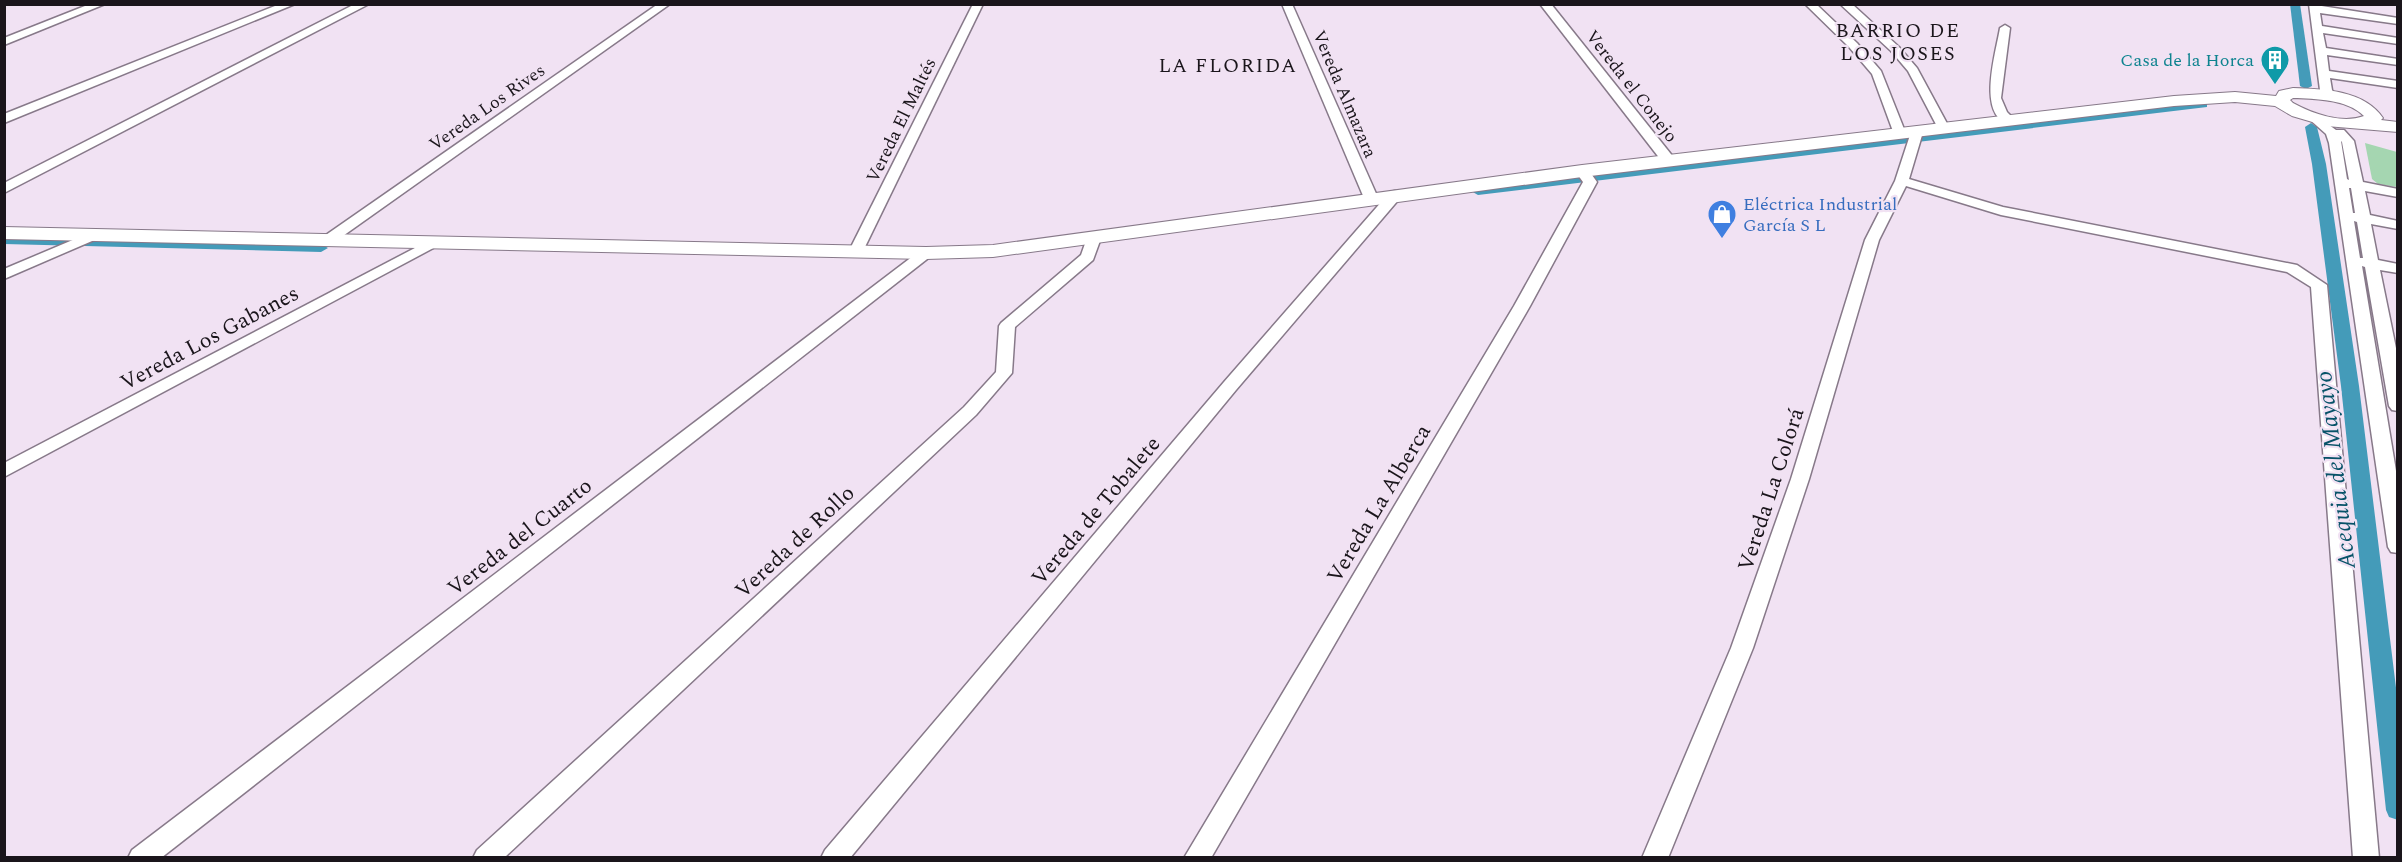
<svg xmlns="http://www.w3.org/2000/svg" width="2402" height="862" viewBox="0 0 2402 862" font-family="Spectral,serif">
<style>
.green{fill:#a5d6b1}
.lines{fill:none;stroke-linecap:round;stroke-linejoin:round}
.canal{fill:#449bb9;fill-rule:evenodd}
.street-casing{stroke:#877989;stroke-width:3}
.secondary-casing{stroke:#877989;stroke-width:2}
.street{fill:#fff;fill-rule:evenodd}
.secondary{fill:#fff;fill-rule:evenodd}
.labels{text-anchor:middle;stroke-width:4.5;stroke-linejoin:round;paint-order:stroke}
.far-culture-label{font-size:18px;fill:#0d838f;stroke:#f1e2f3;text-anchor:end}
.far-street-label{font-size:18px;fill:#1a151b;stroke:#f1e2f3}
.far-shop-label{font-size:18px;fill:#366cbe;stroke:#f1e2f3;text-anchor:start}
.far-neighbourhood-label{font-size:20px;letter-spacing:1.5px;fill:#1a151b;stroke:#f1e2f3}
.street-label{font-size:22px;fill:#1a151b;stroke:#f1e2f3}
.water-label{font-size:24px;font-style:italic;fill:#075268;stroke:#f1e2f3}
</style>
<rect width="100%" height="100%" fill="#f1e2f3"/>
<path class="green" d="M 2365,143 L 2397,152 L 2397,187 L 2378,184 L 2372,179 Z"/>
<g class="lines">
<g class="canal">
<path d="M 2290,4 L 2300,4 L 2312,86 L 2306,89 L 2300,86 Z"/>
<path d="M 2203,100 L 2207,101 L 2207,107 L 1478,195 L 1471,191 L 1478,187 Z"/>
<path d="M 2311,123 L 2317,127 L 2326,164 L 2359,386 L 2398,704 L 2398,820 L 2389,817 L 2386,810 L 2341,386 L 2312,164 L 2305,127 Z"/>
<path d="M 4,236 L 321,244 L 328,248 L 321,252 L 4,244 Z"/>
</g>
<g class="street-casing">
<g id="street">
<path d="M 90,4 L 105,4 L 4,45 L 4,38 Z"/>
<path d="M 280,4 L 295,4 L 4,123 L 4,114 Z"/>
<path d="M 355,4 L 369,4 L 4,193 L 4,183 Z"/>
<path d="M 658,4 L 670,4 L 333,243 L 323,243 L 321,240 L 323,237 Z"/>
<path d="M 973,4 L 983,4 L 863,251 L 861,254 L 851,254 L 849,251 Z"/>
<path d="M 1282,4 L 1292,4 L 1378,198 L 1376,201 L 1371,202 L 1364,198 Z"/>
<path d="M 1540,4 L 1551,4 L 1674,158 L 1676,161 L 1674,164 L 1664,164 Z"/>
<path d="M 1805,4 L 1816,4 L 1857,43 L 1881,71 L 1906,134 L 1904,137 L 1896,137 L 1894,134 L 1872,74 L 1849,47 Z"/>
<path d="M 1840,4 L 1852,4 L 1899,47 L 1917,68 L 1950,129 L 1948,132 L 1940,132 L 1908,71 L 1891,51 Z"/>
<path d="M 2309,4 L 2398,18 L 2398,24 L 2320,13 L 2322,26 L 2398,38 L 2398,44 L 2323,33 L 2326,48 L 2398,59 L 2398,65 L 2327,55 L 2329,71 L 2398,81 L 2398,88 L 2330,78 L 2332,90 L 2336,96 L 2330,100 L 2326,99 L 2320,90 Z"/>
<path d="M 2005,25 L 2010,28 L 2001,98 L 2007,112 L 2016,121 L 2010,125 C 1976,115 1996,53 2000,28 Z"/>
<path d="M 2314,114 L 2336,130 L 2344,130 L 2354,141 L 2363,182 L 2398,189 L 2398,197 L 2365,191 L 2370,215 L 2398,221 L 2398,229 L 2371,224 L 2378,260 L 2398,264 L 2398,273 L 2380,270 L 2398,358 L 2398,411 L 2392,410 L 2389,406 L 2365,267 L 2362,266 L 2398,483 L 2398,553 L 2391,552 L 2388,547 L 2329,143 L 2326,134 L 2308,118 ZM 2341,141 L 2342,142 L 2349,180 L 2347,179 ZM 2349,188 L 2351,188 L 2355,213 L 2353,213 ZM 2354,221 L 2357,222 L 2363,258 L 2360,258 Z"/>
<path d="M 1917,128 L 1923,132 L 1909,179 L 2003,207 L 2297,265 L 2327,285 L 2379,858 L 2353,858 L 2311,287 L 2287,272 L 2001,215 L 1906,186 L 1879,240 L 1809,479 L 1753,648 L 1668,858 L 1642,858 L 1731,648 L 1791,479 L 1865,240 L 1895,181 L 1911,132 Z"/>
<path d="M 1582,167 L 1587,168 L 1597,182 L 1530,306 L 1211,858 L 1184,858 L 1514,306 L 1583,182 L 1575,171 Z"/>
<path d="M 1395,191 L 1400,192 L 1402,195 L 1400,198 L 1236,390 L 850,858 L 821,858 L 825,850 L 1224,382 L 1390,192 Z"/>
<path d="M 94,231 L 101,235 L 99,238 L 4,279 L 4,269 Z"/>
<path d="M 1094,234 L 1101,238 L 1093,260 L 1015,327 L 1012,373 L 976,415 L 504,858 L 473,858 L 477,850 L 964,407 L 996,372 L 999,326 L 1001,323 L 1081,255 L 1087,238 Z"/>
<path d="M 434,238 L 439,239 L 441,242 L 439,245 L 4,477 L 4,463 Z"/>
<path d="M 926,249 L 933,253 L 931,256 L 161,858 L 128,858 L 132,850 L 921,250 Z"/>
</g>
</g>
<g class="secondary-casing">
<path id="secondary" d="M 2293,88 C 2324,89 2364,90 2383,118 L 2381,120 L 2398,122 L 2398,132 L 2326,126 L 2292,116 L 2275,106 L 2235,102 L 2174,106 L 1582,177 L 993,257 L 926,259 L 4,239 L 4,227 L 926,247 L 993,245 L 1582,165 L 2174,96 L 2235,92 L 2276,96 L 2279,91 ZM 2293,98 C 2316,99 2347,99 2364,116 C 2342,124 2313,114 2293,103 L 2290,100 Z"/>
</g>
<use href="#street" class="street"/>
<use href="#secondary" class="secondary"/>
</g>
<defs>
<g id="building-pin" transform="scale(1.5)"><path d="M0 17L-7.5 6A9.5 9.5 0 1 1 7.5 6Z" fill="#0f9aa8" stroke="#f1e2f3"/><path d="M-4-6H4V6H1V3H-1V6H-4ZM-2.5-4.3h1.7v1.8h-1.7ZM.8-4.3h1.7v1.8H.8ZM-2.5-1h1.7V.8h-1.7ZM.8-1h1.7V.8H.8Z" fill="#fff"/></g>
<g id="shop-pin" transform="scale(1.5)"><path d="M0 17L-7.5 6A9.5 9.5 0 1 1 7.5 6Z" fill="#3f7fe0" stroke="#f1e2f3"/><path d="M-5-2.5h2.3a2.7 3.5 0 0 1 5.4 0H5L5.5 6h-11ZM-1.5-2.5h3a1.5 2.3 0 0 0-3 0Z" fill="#fff"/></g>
</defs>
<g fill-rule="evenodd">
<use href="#building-pin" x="2275" y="60"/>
<use href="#shop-pin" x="1722" y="214"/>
</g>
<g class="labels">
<g class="far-culture-label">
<text x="2254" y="66">Casa de la Horca</text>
</g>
<g class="far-street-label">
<text transform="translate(1632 86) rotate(52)" y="6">Vereda el Conejo</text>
<text transform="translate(1345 94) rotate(67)" y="6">Vereda Almazara</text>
<text transform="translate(487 107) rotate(-35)" y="6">Vereda Los Rives</text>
<text transform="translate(901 120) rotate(-64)" y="6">Vereda El Maltés</text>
</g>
<g class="far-shop-label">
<text x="1743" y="210">Eléctrica Industrial<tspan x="1743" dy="21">García S L</tspan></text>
</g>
<g class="far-neighbourhood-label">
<text x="1898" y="37">BARRIO DE<tspan x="1898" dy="23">LOS JOSES</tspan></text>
<text x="1228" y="72">LA FLORIDA</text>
</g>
<g class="street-label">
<text transform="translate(209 337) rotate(-28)" y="8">Vereda Los Gabanes</text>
<text transform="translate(1770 489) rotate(-72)" y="8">Vereda La Colorá</text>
<text transform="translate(1378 503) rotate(-59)" y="8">Vereda La Alberca</text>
<text transform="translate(1095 510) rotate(-50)" y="8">Vereda de Tobalete</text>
<text transform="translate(519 536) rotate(-38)" y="8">Vereda del Cuarto</text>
<text transform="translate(794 541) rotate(-43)" y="8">Vereda de Rollo</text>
</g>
<g class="water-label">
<text transform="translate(2335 470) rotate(-97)" y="8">Acequia del Mayayo</text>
</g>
</g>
<rect width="2402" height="862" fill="none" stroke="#1a151b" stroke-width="12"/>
</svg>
